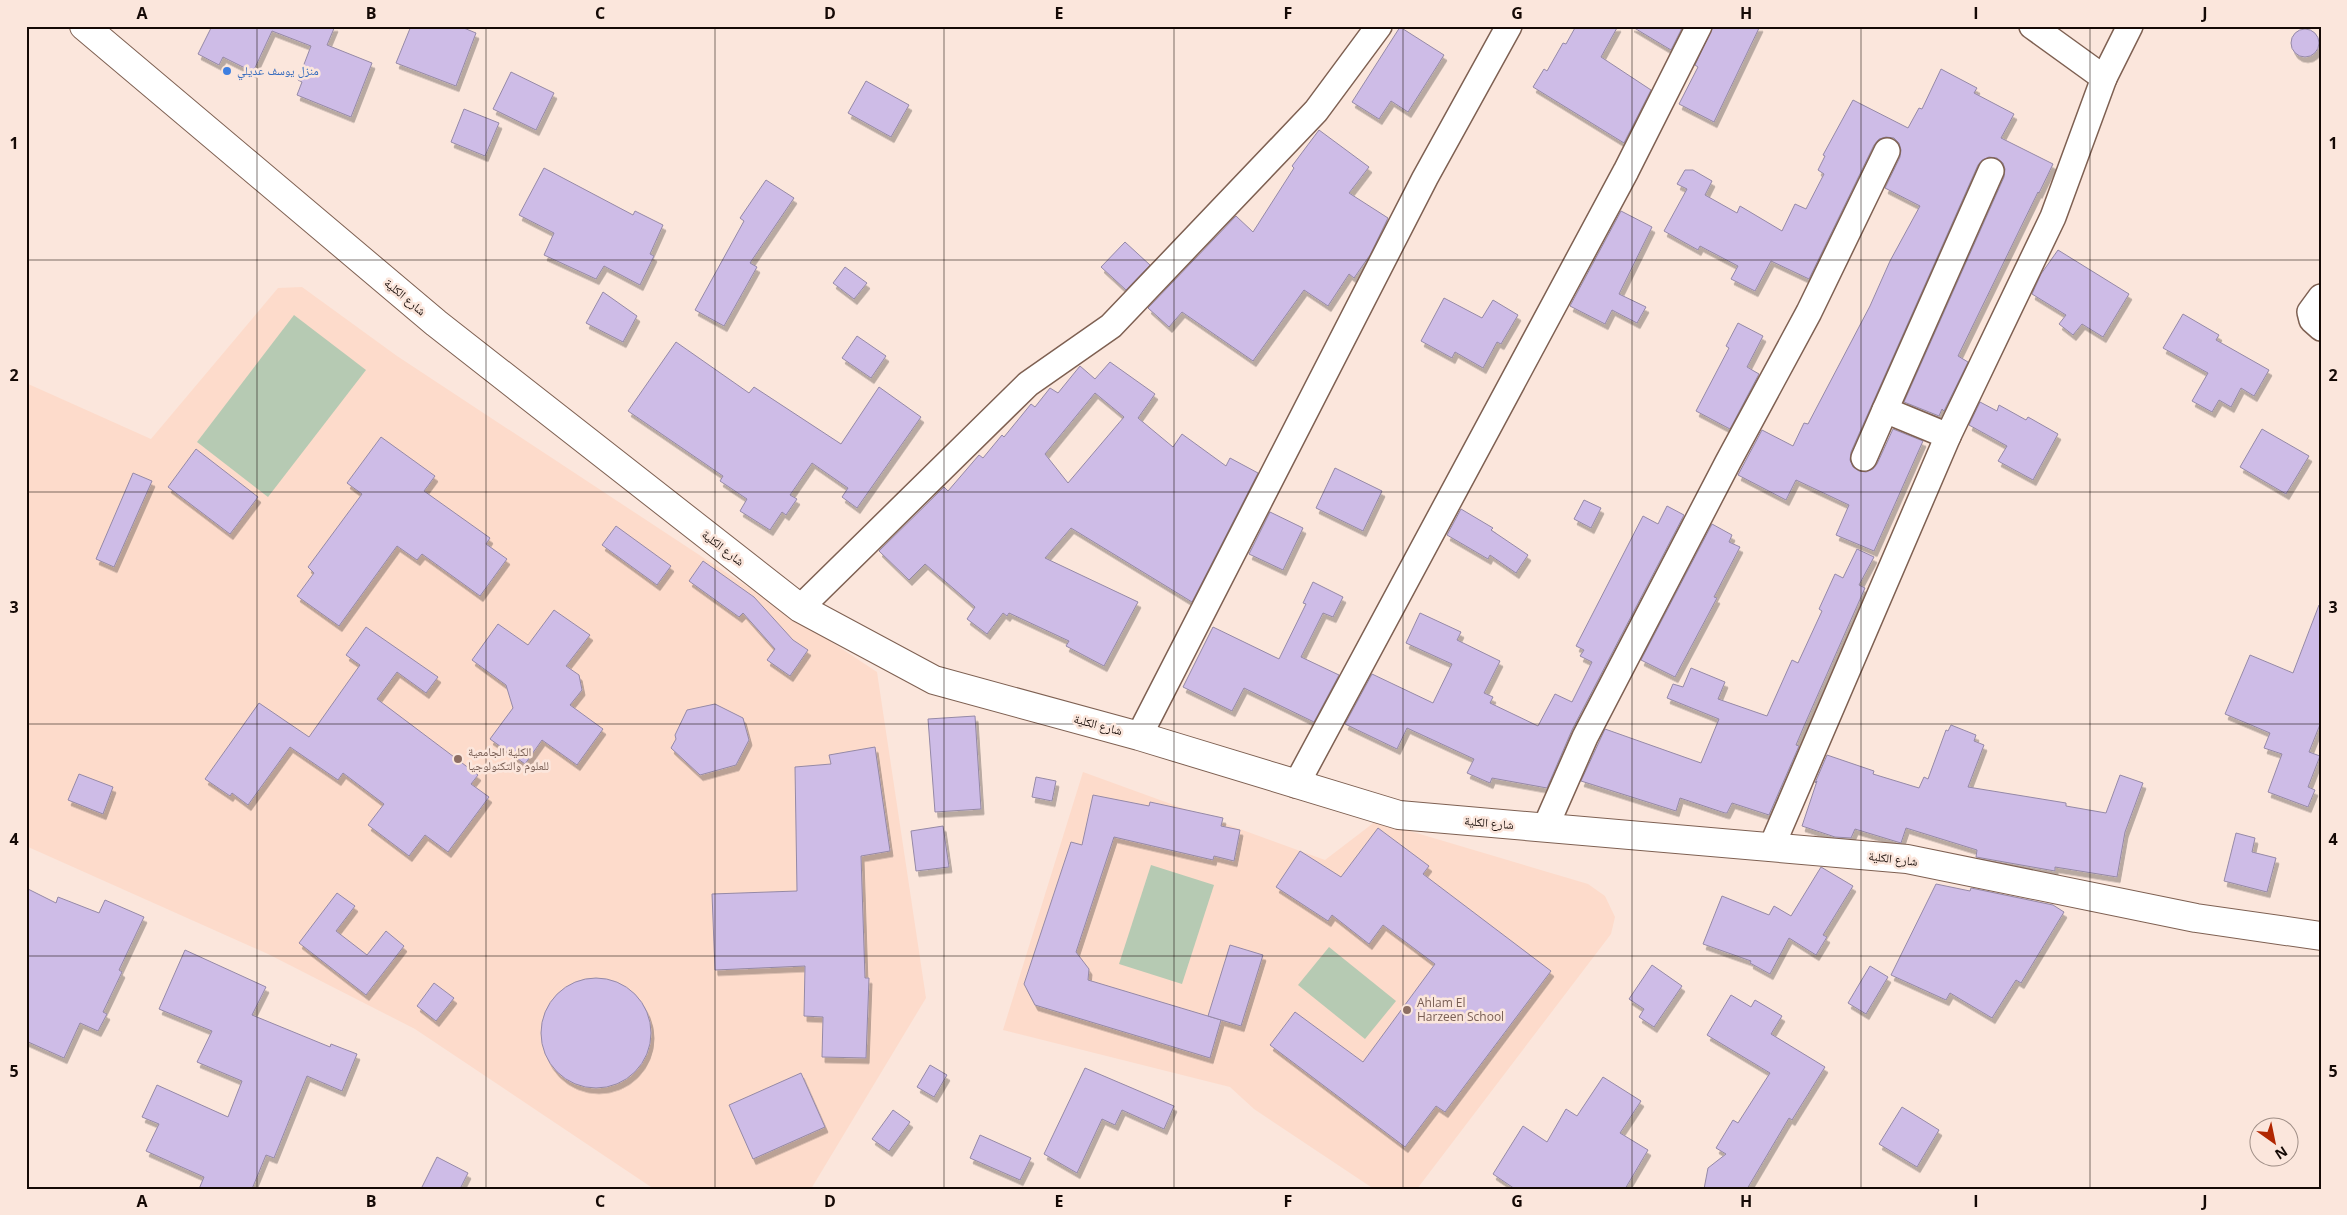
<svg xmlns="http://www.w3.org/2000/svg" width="2347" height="1215" viewBox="0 0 2347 1215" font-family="'Open Sans','Noto Naskh Arabic',sans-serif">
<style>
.built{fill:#fddbcb}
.green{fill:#b6cab3}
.building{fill:#cebce7;stroke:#9589a6;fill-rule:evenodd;filter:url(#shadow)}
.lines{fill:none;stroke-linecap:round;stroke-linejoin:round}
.street-casing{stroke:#7e6052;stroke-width:28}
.secondary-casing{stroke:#7e6052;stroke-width:30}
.street{stroke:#fff;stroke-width:25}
.secondary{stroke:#fff;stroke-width:28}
.grid{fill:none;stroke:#140905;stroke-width:1;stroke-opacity:0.55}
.shop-dot{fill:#3f7fe0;stroke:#fbe6dc;stroke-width:2}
.education-dot{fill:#8d6e63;stroke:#fbe6dc;stroke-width:2}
.labels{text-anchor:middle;stroke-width:5;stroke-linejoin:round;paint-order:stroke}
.shop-label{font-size:12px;fill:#366cbe;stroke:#fbe6dc;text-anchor:start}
.street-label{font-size:12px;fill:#140905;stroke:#fbe6dc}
.education-label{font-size:12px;fill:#785e54;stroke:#fbe6dc;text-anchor:start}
.neatline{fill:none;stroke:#140905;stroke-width:2}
.grid-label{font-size:16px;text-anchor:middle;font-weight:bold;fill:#140905}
</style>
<defs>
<filter id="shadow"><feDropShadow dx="3" dy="5.5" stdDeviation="0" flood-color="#0004"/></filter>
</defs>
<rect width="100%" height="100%" fill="#fbe6dc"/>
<g class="built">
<path d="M 302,287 L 397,356 L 877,672 L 926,998 L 811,1189 L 654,1189 L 415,1029 L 268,954 L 26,846 L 26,383 L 151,439 L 278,288 Z"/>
<path d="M 1083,772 L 1325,860 L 1376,821 L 1588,884 L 1605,896 L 1615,917 L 1611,934 L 1417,1189 L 1374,1189 L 1254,1109 L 1230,1087 L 1003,1030 Z"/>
</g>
<g class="green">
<path d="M 294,315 L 366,370 L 268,497 L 197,442 Z"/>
<path d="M 1151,865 L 1214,885 L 1182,984 L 1119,964 Z"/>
<path d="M 1329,947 L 1396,1001 L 1365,1039 L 1298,985 Z"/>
</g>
<g class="building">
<path d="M 212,26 L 335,26 L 327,45 L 372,63 L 351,117 L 297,95 L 302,82 L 298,80 L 311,46 L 272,31 L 253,72 L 223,57 L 219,65 L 198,54 Z"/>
<path d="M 411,26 L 459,26 L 476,33 L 456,86 L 396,63 Z"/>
<path d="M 1576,26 L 1618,26 L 1601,57 L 1651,90 L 1624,143 L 1533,87 L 1544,69 L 1547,71 L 1563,43 L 1566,44 Z"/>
<path d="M 1631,26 L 1683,26 L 1671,50 Z"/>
<path d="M 1713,26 L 1760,26 L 1714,122 L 1679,104 L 1698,67 L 1695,65 Z"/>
<path d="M 1400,27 L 1444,55 L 1408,112 L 1391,101 L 1379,119 L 1352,102 Z"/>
<circle cx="2305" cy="43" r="14"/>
<path d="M 1941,69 L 1977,88 L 1974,93 L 2014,114 L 2001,138 L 2053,164 L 2039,193 L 2038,192 L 1958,356 L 1968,362 L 1944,411 L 1942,409 L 1939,416 L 1904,402 L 2004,177 L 2005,169 L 2003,163 L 1997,158 L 1989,157 L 1982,160 L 1978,165 L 1851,452 L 1850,460 L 1853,467 L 1859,471 L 1866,472 L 1873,469 L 1877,464 L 1893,429 L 1923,441 L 1874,551 L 1836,535 L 1849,505 L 1796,480 L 1786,500 L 1738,475 L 1762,430 L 1793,446 L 1804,423 L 1808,424 L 1870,306 L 1890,261 L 1920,206 L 1885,188 L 1900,157 L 1901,150 L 1899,143 L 1894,138 L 1886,137 L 1879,139 L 1874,145 L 1809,279 L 1771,261 L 1755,291 L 1731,279 L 1738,266 L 1700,246 L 1698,250 L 1664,231 L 1687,189 L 1677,184 L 1685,170 L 1693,170 L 1712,181 L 1705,195 L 1737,213 L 1740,206 L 1782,231 L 1795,204 L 1806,209 L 1824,174 L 1818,170 L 1825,156 L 1823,155 L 1853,100 L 1908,128 L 1919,108 L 1922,109 Z"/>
<path d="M 511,72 L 554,93 L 536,130 L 493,109 Z"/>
<path d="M 866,81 L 909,105 L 891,137 L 848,113 Z"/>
<path d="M 464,109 L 499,123 L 485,156 L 451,142 Z"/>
<path d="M 1319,130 L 1369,167 L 1349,193 L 1388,218 L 1370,255 L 1354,278 L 1349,274 L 1328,306 L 1304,290 L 1253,361 L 1182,312 L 1169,327 L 1148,308 L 1236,216 L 1253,232 L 1294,168 L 1292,166 Z"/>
<path d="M 544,168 L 633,215 L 635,211 L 663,225 L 650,254 L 654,256 L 640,285 L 604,266 L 596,279 L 544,255 L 554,233 L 519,215 Z"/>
<path d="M 766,180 L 794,198 L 750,263 L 757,267 L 724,326 L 695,310 L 744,221 L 740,218 Z"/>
<path d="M 1621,211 L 1652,227 L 1619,294 L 1646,307 L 1637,323 L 1612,310 L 1605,324 L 1570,306 Z"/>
<path d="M 1125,242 L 1150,265 L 1126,290 L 1101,267 Z"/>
<path d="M 2058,250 L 2129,294 L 2103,337 L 2082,324 L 2073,335 L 2059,324 L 2066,315 L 2032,294 L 2041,274 Z"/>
<path d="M 845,267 L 867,283 L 854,299 L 833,283 Z"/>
<path d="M 603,292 L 637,316 L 623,342 L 586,323 Z"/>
<path d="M 1444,298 L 1482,318 L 1493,300 L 1518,315 L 1501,344 L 1497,342 L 1483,368 L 1455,352 L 1452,358 L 1421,341 Z"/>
<path d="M 2183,314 L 2219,335 L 2216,340 L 2269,370 L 2254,396 L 2241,388 L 2231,407 L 2219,400 L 2212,412 L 2192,401 L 2208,373 L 2163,348 Z"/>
<path d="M 1738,323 L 1763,336 L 1747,367 L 1759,374 L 1730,429 L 1696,411 L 1729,348 L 1726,346 Z"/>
<path d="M 857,336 L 886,356 L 871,378 L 842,358 Z"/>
<path d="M 676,342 L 749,393 L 754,387 L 841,444 L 879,387 L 921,417 L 857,508 L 842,497 L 848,488 L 812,463 L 790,495 L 797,499 L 786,515 L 782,512 L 770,530 L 740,511 L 747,499 L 720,481 L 723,476 L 628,411 Z"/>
<path d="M 1110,362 L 1155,394 L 1138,418 L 1173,447 L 1182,434 L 1226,466 L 1230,458 L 1258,473 L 1192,602 L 1071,528 L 1045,558 L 1138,602 L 1104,666 L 1066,646 L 1069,641 L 1009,613 L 1007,616 L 1003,613 L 987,634 L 967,619 L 975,607 L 925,564 L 909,580 L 879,551 L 944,487 L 948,491 L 979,455 L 983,458 L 1002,435 L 1004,437 L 1031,404 L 1035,407 L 1050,388 L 1058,393 L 1080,366 L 1095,379 ZM 1095,393 L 1124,417 L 1068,483 L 1045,454 Z"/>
<path d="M 1980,402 L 1997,411 L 1999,405 L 2026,420 L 2028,417 L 2058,434 L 2033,480 L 1998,461 L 2007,446 L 1969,425 Z"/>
<path d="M 2262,429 L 2309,456 L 2286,494 L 2240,467 Z"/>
<path d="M 381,437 L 435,476 L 424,491 L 490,538 L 486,544 L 507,559 L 480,596 L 422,554 L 417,560 L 397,546 L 339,626 L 297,596 L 314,573 L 308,567 L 362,494 L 347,483 Z"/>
<path d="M 196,449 L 258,497 L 230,534 L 168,487 Z"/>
<path d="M 1335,468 L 1382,491 L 1363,531 L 1316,508 Z"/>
<path d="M 133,473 L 152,481 L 114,567 L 96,559 Z"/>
<path d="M 1584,500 L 1601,508 L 1591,528 L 1574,519 Z"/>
<path d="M 1667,506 L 1684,515 L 1572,730 L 1547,788 L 1492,778 L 1490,783 L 1467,773 L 1474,759 L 1407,728 L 1397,749 L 1345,724 L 1372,674 L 1433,703 L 1452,664 L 1406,643 L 1420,613 L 1461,632 L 1457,640 L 1500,661 L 1484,693 L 1493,697 L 1490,703 L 1538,726 L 1555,694 L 1572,702 L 1592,662 L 1580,656 L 1584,650 L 1576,646 L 1643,516 L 1658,524 Z"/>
<path d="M 1461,509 L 1493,528 L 1491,530 L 1528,555 L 1516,573 L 1490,555 L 1488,559 L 1447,535 Z"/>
<path d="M 1270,512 L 1303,528 L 1283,570 L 1249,554 Z"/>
<path d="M 1712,524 L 1732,535 L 1729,542 L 1740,547 L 1714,597 L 1717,598 L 1675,677 L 1641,660 Z"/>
<path d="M 616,526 L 671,566 L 657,585 L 602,545 Z"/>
<path d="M 1857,549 L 1874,557 L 1859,585 L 1865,588 L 1804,726 L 1796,745 L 1799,746 L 1769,815 L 1732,803 L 1727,813 L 1725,813 L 1680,798 L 1676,811 L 1581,781 L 1605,729 L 1701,763 L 1719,719 L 1667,698 L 1673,684 L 1683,687 L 1691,668 L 1725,682 L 1718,699 L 1767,716 L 1792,660 L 1798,663 L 1822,611 L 1819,609 L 1835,574 L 1843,578 Z"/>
<path d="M 703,561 L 754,597 L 793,640 L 808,650 L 790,676 L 767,660 L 775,649 L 743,613 L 739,617 L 689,581 Z"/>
<path d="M 1313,582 L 1343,597 L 1333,617 L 1323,613 L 1301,657 L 1339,675 L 1314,722 L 1244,688 L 1232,711 L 1183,687 L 1213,627 L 1279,659 L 1306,604 L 1303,603 Z"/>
<path d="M 2319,605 L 2321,606 L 2321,722 L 2309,752 L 2320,756 L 2308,787 L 2315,790 L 2308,807 L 2268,792 L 2282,754 L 2264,748 L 2270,733 L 2225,714 L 2250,655 L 2293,673 Z"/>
<path d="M 554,610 L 590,635 L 566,666 L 579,675 L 582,690 L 570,705 L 603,729 L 577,765 L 542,740 L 525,764 L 490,739 L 513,708 L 506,685 L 472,660 L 498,624 L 528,645 Z"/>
<path d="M 366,627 L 438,677 L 426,693 L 397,672 L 377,699 L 478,775 L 471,784 L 489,797 L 448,852 L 425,835 L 409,856 L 368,825 L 384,804 L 343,773 L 338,780 L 290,747 L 248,805 L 232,793 L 230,796 L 205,779 L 259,703 L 309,737 L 360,665 L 346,655 Z"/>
<path d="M 715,704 L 743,718 L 749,740 L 736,765 L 700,775 L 671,748 L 676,739 L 675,735 L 687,710 Z"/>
<path d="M 975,716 L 981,809 L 935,812 L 928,719 Z"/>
<path d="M 1951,725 L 1976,735 L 1974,741 L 1984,745 L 1968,787 L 2066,803 L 2066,806 L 2106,813 L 2120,775 L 2143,783 L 2125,832 L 2117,877 L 2055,867 L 2055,871 L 1976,857 L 1977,850 L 1906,828 L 1901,843 L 1855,829 L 1851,838 L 1835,837 L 1802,826 L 1817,781 L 1815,783 L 1827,755 L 1874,771 L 1873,774 L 1919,788 L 1924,777 L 1928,779 L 1946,730 L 1948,731 Z"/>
<path d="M 875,747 L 890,851 L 861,856 L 865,978 L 869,978 L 866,1058 L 822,1057 L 823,1017 L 804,1016 L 805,966 L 715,970 L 712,894 L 797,891 L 795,767 L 831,764 L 829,755 Z"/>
<path d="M 79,774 L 113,787 L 103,814 L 68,800 Z"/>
<path d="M 1036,777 L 1056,781 L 1052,801 L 1032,797 Z"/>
<path d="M 1093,795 L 1149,806 L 1150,802 L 1223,818 L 1221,826 L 1240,830 L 1234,861 L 1214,856 L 1213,860 L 1114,837 L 1076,952 L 1089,969 L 1088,980 L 1221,1020 L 1210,1058 L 1035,1005 L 1024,984 L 1071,842 L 1082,845 Z"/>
<path d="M 943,826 L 949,867 L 916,871 L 911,831 Z"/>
<path d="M 1378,828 L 1429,866 L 1423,874 L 1551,971 L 1445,1112 L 1436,1106 L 1405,1147 L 1270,1045 L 1295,1012 L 1363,1062 L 1435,964 L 1383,925 L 1369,944 L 1332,915 L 1328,921 L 1276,887 L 1300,851 L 1341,877 Z"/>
<path d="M 2236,833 L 2255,838 L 2252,852 L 2276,858 L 2267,892 L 2224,881 Z"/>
<path d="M 1821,867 L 1853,886 L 1823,935 L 1827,937 L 1816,955 L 1789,938 L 1770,974 L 1750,963 L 1751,961 L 1703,944 L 1722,896 L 1769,915 L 1774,906 L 1791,916 Z"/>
<path d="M 1936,884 L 1970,891 L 1971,888 L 2053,905 L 2064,912 L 2021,983 L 2016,980 L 1992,1018 L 1950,993 L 1946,1000 L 1891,975 Z"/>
<path d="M 26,888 L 56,903 L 58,897 L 99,913 L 105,900 L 144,917 L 119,970 L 122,972 L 103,1012 L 107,1014 L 98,1031 L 80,1023 L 64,1058 L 26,1041 Z"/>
<path d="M 337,893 L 355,906 L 336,931 L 367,955 L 386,931 L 404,946 L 366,995 L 299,943 Z"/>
<path d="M 1230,945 L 1263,955 L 1241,1026 L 1208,1016 Z"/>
<path d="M 185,950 L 266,987 L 252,1015 L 330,1047 L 331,1044 L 357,1054 L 342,1091 L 307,1076 L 274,1158 L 266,1155 L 252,1189 L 199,1189 L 204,1177 L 146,1151 L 159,1124 L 142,1117 L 157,1085 L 228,1117 L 242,1081 L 197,1062 L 212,1031 L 159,1009 Z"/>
<path d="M 1652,965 L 1682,986 L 1654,1027 L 1639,1017 L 1644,1009 L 1629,999 Z"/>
<path d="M 1870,966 L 1888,977 L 1866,1014 L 1848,1003 Z"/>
<circle cx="596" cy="1033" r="55"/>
<path d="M 434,983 L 454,998 L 436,1021 L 417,1006 Z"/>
<path d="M 1731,995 L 1751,1007 L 1755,1000 L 1782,1016 L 1771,1034 L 1825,1067 L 1792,1120 L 1789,1118 L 1747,1189 L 1704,1189 L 1708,1168 L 1726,1154 L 1716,1148 L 1733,1120 L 1738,1123 L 1770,1073 L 1707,1035 Z"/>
<path d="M 930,1065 L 947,1075 L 934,1097 L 917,1087 Z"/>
<path d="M 1085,1068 L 1174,1106 L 1164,1129 L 1122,1110 L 1115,1125 L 1102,1119 L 1077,1173 L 1044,1154 Z"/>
<path d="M 801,1073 L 825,1127 L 753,1159 L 729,1105 Z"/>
<path d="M 1603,1077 L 1641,1101 L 1620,1133 L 1648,1150 L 1625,1189 L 1515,1189 L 1493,1174 L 1523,1126 L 1547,1142 L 1566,1109 L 1577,1116 Z"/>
<path d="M 1902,1107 L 1939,1130 L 1917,1167 L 1879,1144 Z"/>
<path d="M 893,1110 L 910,1122 L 889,1151 L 872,1139 Z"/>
<path d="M 980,1135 L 1031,1158 L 1020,1180 L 970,1158 Z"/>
<path d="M 437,1157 L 468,1173 L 460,1189 L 421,1189 Z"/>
</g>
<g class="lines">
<g class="street-casing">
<g id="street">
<path d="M 2032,26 L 2104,78 L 2130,26"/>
<path d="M 2321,297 L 2310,312 L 2312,320 L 2321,328"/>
<path d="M 1885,410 L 1991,171"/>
<path d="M 1864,458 L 1885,410 L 1948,436"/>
<path d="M 800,608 L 1028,384 L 1111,326 L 1316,111 L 1379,26"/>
<path d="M 1139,736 L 1425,178 L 1509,26"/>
<path d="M 1296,785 L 1626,171 L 1699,26"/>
<path d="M 1545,828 L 1585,737 L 1728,462 L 1809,312 L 1887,151"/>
<path d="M 1771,848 L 1948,436 L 2053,217 L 2104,78"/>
</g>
</g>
<g class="secondary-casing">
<path id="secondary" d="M 84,26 L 436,323 L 800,608 L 934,680 L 1139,736 L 1399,815 L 1907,859 L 2196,918 L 2321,936"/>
</g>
<use href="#street" class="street"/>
<use href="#secondary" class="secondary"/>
</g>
<path class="grid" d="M 257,26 L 257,1189M 486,26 L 486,1189M 715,26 L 715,1189M 944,26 L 944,1189M 1174,26 L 1174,1189M 1403,26 L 1403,1189M 1632,26 L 1632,1189M 1861,26 L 1861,1189M 2090,26 L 2090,1189M 26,260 L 2321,260M 26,492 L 2321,492M 26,724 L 2321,724M 26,956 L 2321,956"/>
<circle class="shop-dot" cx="227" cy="71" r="5"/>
<g class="education-dot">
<circle cx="458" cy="759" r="5"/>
<circle cx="1407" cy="1010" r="5"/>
</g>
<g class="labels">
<g class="shop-label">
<text x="237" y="75">منزل يوسف عديلي</text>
</g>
<g class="street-label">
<text transform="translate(405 297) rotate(40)" y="4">شارع الكلية</text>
<text transform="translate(723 548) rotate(38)" y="4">شارع الكلية</text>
<text transform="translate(1098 725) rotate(15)" y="4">شارع الكلية</text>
<text transform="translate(1489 823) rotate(5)" y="4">شارع الكلية</text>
<text transform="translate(1893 859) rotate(7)" y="4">شارع الكلية</text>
</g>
<g class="education-label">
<text x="468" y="756">الكلية الجامعية<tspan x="468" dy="14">للعلوم والتكنولوجيا</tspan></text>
<text x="1417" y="1007">Ahlam El<tspan x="1417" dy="14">Harzeen School</tspan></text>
</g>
</g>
<rect width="2347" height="1215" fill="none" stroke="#fbe6dc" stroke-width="55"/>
<g transform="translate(2274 1142) rotate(147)"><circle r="24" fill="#fbe6dc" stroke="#9f8e86"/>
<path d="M0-4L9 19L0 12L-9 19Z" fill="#b12600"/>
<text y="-8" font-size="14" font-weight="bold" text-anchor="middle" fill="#140905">N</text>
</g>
<rect x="28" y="28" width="2292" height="1160" class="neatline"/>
<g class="grid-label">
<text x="142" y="19">A</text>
<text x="371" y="19">B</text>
<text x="600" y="19">C</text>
<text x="830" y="19">D</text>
<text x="1059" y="19">E</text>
<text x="1288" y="19">F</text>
<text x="1517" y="19">G</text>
<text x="1746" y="19">H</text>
<text x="1976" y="19">I</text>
<text x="2205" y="19">J</text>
<text x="14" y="149">1</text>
<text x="2333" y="149">1</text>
<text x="14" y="381">2</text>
<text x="2333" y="381">2</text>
<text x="14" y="613">3</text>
<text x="2333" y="613">3</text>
<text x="14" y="845">4</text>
<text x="2333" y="845">4</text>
<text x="14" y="1077">5</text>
<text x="2333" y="1077">5</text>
<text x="142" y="1207">A</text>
<text x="371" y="1207">B</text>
<text x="600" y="1207">C</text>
<text x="830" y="1207">D</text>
<text x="1059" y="1207">E</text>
<text x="1288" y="1207">F</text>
<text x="1517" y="1207">G</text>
<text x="1746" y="1207">H</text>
<text x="1976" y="1207">I</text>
<text x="2205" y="1207">J</text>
</g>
</svg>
